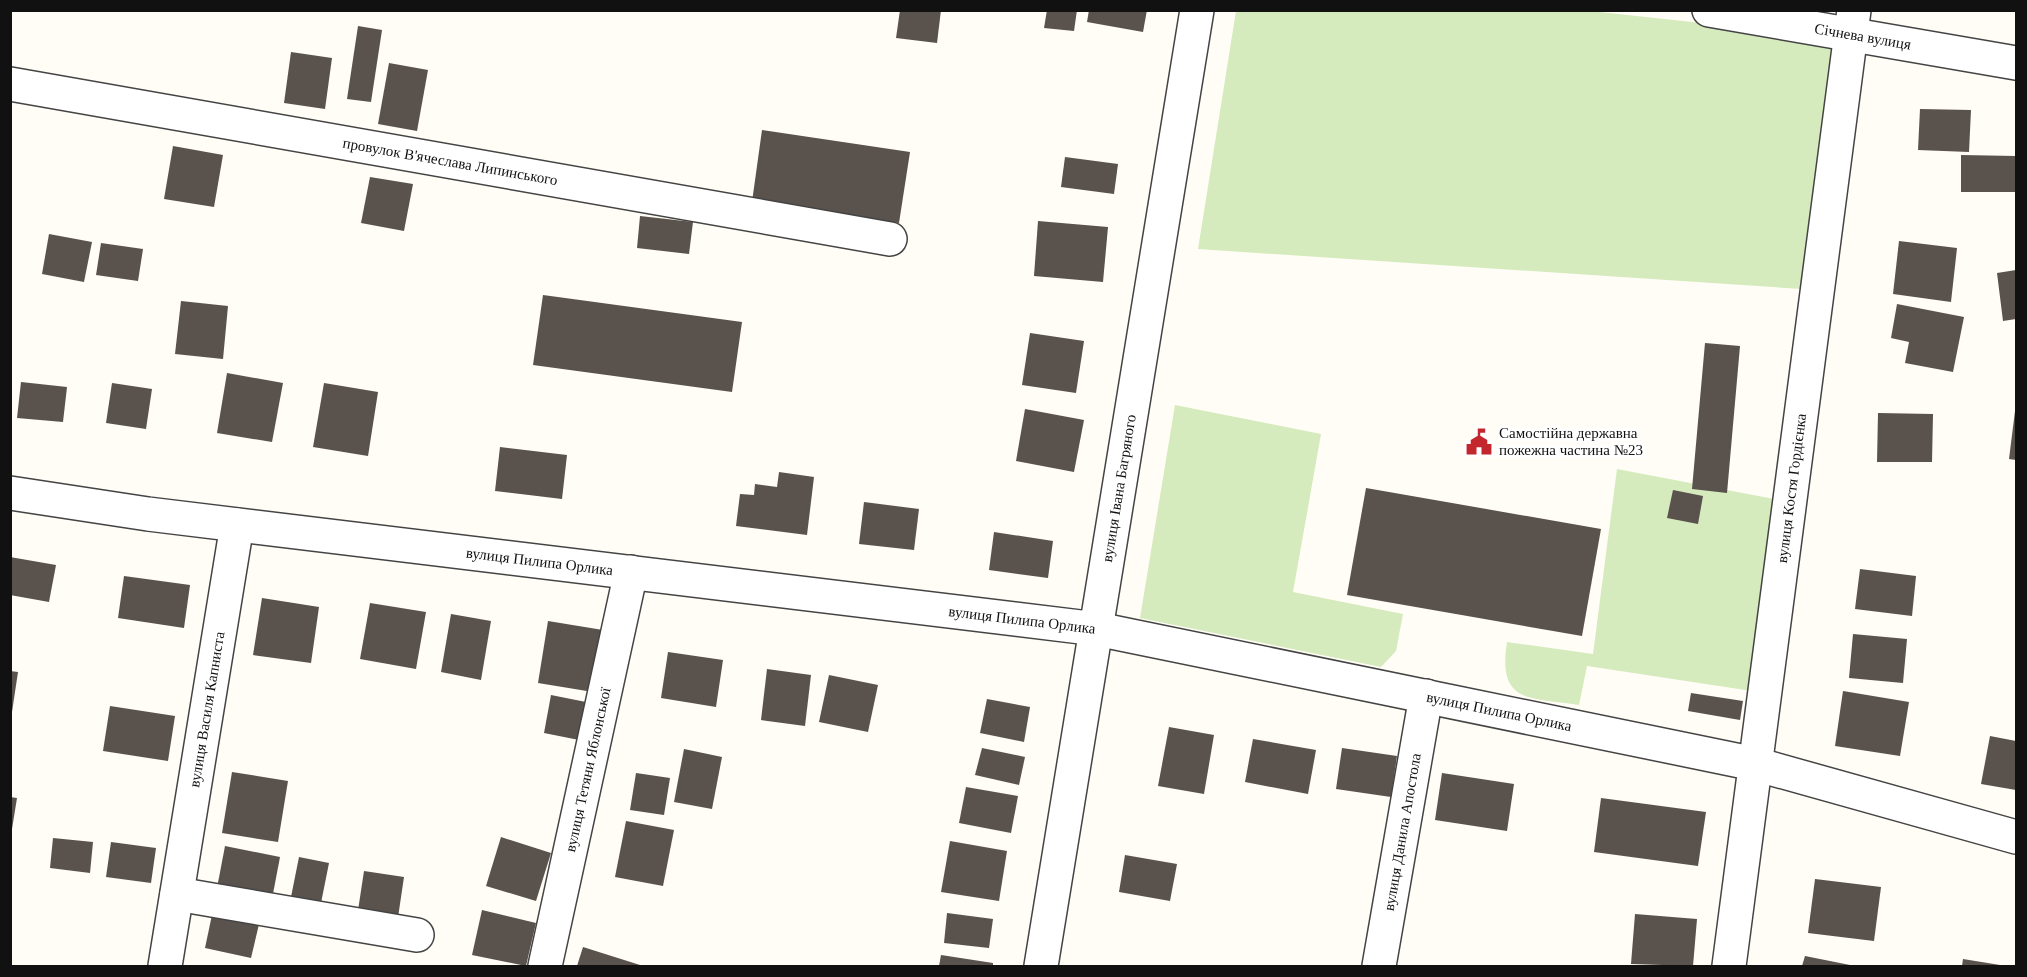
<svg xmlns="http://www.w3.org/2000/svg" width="2027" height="977" viewBox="0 0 2027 977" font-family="'Times New Roman',serif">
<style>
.green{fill:#d5ebbd}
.building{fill:#5a524d}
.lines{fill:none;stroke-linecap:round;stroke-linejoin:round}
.minor-casing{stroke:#444;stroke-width:36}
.minor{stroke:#fff;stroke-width:33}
.labels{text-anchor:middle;stroke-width:6;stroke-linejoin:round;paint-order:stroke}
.street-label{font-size:15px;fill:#111;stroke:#fff}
.poi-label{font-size:15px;fill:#111;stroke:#fff;text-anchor:start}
</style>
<rect width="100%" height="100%" fill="#fffdf5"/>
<g class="green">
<path d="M 1581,10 L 1839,38 L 1817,290 L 1198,249 L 1236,11 Z"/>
<path d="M 1175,405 L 1321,434 L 1293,592 L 1403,614 L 1396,651 L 1381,667 L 1140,618 Z"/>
<path d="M 1617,469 L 1774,499 L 1752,691 L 1587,666 L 1579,705 C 1531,697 1497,705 1507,642 L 1593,654 Z"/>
</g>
<g class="building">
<path d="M 900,10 L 941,10 L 937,43 L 896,38 Z"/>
<path d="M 1047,10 L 1077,10 L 1074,31 L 1044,28 Z"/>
<path d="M 1089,10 L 1147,10 L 1143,32 L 1087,22 Z"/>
<path d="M 358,26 L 382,30 L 371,102 L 347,99 Z"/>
<path d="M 291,52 L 332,58 L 325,109 L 284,103 Z"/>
<path d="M 389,63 L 428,70 L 417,131 L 378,124 Z"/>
<path d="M 1920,109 L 1971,110 L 1969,152 L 1918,150 Z"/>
<path d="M 762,130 L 910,152 L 899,223 L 752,202 Z"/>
<path d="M 173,146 L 223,155 L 214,207 L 164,199 Z"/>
<path d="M 1961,155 L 2016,156 L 2016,192 L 1961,192 Z"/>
<path d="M 1065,157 L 1118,164 L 1114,194 L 1061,187 Z"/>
<path d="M 370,177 L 413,184 L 404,231 L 361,223 Z"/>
<path d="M 640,216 L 693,222 L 689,254 L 637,248 Z"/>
<path d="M 1038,221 L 1108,227 L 1103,282 L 1034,276 Z"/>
<path d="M 49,234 L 92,242 L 84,282 L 42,274 Z"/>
<path d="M 1899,241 L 1957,248 L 1951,302 L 1893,294 Z"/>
<path d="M 101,243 L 143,249 L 138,281 L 96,275 Z"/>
<path d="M 2016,270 L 2016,319 L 2003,321 L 1997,273 Z"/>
<path d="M 543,295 L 742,322 L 732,392 L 533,365 Z"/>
<path d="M 181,301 L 228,306 L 223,359 L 175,354 Z"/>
<path d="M 1897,304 L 1964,317 L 1953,372 L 1905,363 L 1909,342 L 1891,338 Z"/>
<path d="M 1030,333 L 1084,341 L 1076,393 L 1022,385 Z"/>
<path d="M 1705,343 L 1740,346 L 1727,493 L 1692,489 Z"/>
<path d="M 227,373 L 283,383 L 272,442 L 217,433 Z"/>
<path d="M 21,382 L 67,387 L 63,422 L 17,418 Z"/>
<path d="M 112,383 L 152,389 L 146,429 L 106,423 Z"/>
<path d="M 324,383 L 378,392 L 368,456 L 313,447 Z"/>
<path d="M 1025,409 L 1084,420 L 1074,472 L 1016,461 Z"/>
<path d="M 2015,411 L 2016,411 L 2016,460 L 2009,459 Z"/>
<path d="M 1878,413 L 1933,414 L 1932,462 L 1877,462 Z"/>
<path d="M 500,447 L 567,455 L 562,499 L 495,491 Z"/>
<path d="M 779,472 L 814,477 L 807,535 L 736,526 L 740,494 L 754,495 L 755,484 L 777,487 Z"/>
<path d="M 1366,488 L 1601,529 L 1582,636 L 1347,595 Z"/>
<path d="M 1673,490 L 1703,496 L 1698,524 L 1667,518 Z"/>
<path d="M 864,502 L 919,509 L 914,550 L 859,544 Z"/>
<path d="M 994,532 L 1053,541 L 1048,578 L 989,570 Z"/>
<path d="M 10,557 L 56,565 L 49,602 L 10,595 Z"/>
<path d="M 1860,569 L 1916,576 L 1912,616 L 1855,609 Z"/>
<path d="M 124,576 L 190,585 L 184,628 L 118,618 Z"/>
<path d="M 262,598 L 319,607 L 311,663 L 253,655 Z"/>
<path d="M 370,603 L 426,612 L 416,669 L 360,659 Z"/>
<path d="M 451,614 L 491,621 L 481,680 L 441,672 Z"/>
<path d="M 548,621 L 603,630 L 593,692 L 538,683 Z"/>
<path d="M 1853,634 L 1907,639 L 1903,683 L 1849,678 Z"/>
<path d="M 668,652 L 723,660 L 716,707 L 661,698 Z"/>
<path d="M 767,669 L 811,675 L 805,726 L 761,720 Z"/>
<path d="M 10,671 L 18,672 L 12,712 L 10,712 Z"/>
<path d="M 829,675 L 878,685 L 868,732 L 819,722 Z"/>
<path d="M 1843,691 L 1909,702 L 1900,756 L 1835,746 Z"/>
<path d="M 1691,693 L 1743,701 L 1740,720 L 1688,711 Z"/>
<path d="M 551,695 L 591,703 L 584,741 L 544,733 Z"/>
<path d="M 987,699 L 1030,707 L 1024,742 L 980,733 Z"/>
<path d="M 110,706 L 175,716 L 168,761 L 103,751 Z"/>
<path d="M 1169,727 L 1214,735 L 1204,794 L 1158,786 Z"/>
<path d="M 1990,736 L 2016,741 L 2016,790 L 1981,784 Z"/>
<path d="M 1253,739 L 1316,750 L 1308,794 L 1245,782 Z"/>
<path d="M 982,748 L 1025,757 L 1019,785 L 975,775 Z"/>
<path d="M 1342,748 L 1397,756 L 1391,797 L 1336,789 Z"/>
<path d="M 684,749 L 722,757 L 712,809 L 674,802 Z"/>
<path d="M 232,772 L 288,781 L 278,842 L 222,833 Z"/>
<path d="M 636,773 L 670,778 L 664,815 L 630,810 Z"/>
<path d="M 1442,773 L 1514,784 L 1507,831 L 1435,820 Z"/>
<path d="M 966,787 L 1018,796 L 1011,833 L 959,823 Z"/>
<path d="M 10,797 L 17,798 L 12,829 L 10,829 Z"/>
<path d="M 1601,798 L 1706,812 L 1698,866 L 1594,852 Z"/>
<path d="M 626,821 L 674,830 L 663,886 L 615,877 Z"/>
<path d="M 501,837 L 551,853 L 536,901 L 486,886 Z"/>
<path d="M 53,838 L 93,842 L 90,873 L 50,868 Z"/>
<path d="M 950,841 L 1007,851 L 999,901 L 941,892 Z"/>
<path d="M 111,842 L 156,848 L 151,883 L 106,877 Z"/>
<path d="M 225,846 L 280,857 L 272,899 L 217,888 Z"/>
<path d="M 1125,855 L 1177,864 L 1170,901 L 1119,892 Z"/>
<path d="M 299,857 L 329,863 L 321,903 L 291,897 Z"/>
<path d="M 364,871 L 404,877 L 397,924 L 357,917 Z"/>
<path d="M 1815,879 L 1881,887 L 1874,941 L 1808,933 Z"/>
<path d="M 213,910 L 260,920 L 251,958 L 205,948 Z"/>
<path d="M 482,910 L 536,923 L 526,966 L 472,955 Z"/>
<path d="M 947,913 L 993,919 L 989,948 L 944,943 Z"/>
<path d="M 1635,914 L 1697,919 L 1693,966 L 1631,964 Z"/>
<path d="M 583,947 L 640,965 L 640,966 L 577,966 Z"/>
<path d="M 941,955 L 993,963 L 993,966 L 939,966 Z"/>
<path d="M 1805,956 L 1850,965 L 1849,966 L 1802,966 Z"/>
<path d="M 1963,959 L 2000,965 L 2000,966 L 1962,966 Z"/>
</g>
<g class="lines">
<g class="minor-casing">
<g id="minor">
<path id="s1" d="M 1709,10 L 2016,63"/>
<path id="s2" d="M 10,84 L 890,239"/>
<path id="s3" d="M 10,493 L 148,514 L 1097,629 L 1755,764 L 2016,837"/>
<path d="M 177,894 L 417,935"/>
<path id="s4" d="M 165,966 L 237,525"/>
<path id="s5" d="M 545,966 L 631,572"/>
<path id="s6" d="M 1041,966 L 1197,10"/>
<path id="s7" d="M 1379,966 L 1426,696"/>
<path id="s8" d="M 1729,966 L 1854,10"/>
</g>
</g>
<use href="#minor" class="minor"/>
</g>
<defs>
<g id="civic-bare" transform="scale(2.07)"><path d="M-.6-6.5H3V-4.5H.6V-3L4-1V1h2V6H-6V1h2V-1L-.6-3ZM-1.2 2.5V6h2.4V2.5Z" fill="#c4262e" stroke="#fff" stroke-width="2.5" paint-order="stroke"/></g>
</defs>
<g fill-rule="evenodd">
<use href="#civic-bare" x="1479" y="442"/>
</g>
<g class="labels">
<g class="street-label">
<text dy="5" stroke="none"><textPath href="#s1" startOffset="156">Січнева вулиця</textPath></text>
<text dy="5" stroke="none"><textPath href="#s2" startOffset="447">провулок В'ячеслава Липинського</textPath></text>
<text dy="5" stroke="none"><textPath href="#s8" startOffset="482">вулиця Костя Гордієнка</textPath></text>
<text dy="5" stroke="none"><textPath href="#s6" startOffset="484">вулиця Івана Багряного</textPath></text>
<text dy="5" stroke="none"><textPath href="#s3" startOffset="534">вулиця Пилипа Орлика</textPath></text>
<text dy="5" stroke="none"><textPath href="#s3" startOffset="1020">вулиця Пилипа Орлика</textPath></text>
<text dy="5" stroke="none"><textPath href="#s4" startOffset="260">вулиця Василя Капниста</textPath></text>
<text dy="5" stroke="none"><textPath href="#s3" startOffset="1506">вулиця Пилипа Орлика</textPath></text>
<text dy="5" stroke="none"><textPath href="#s5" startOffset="201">вулиця Тетяни Яблонської</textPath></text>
<text dy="5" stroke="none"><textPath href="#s7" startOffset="136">вулиця Данила Апостола</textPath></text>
</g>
<g class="poi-label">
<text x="1499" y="438">Самостійна державна<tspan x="1499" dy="17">пожежна частина №23</tspan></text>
</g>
</g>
<rect width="2027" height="977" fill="none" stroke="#111111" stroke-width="24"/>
</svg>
